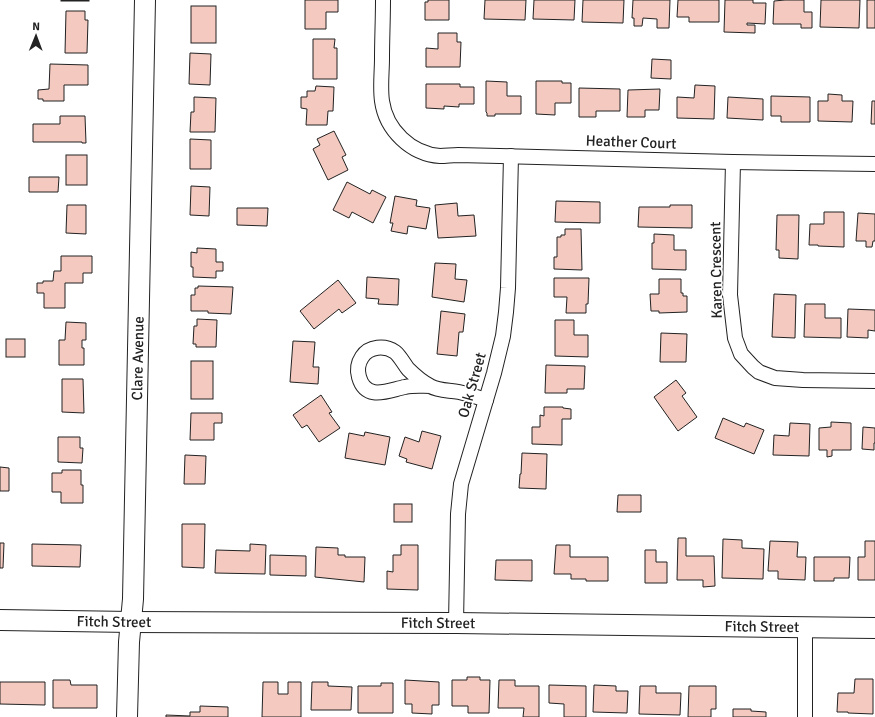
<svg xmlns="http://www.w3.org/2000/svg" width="875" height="717" viewBox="0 0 875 717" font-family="Signika,sans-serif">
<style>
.building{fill:#f3c9c0;stroke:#222}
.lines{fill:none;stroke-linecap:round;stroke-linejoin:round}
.street-casing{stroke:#222;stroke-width:16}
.secondary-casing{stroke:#222;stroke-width:22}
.street{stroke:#fff;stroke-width:14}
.secondary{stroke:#fff;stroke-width:20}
.labels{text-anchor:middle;stroke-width:3;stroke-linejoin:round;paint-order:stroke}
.street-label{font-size:15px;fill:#222;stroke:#fff}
</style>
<rect width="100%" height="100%" fill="#fff"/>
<g class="building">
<rect x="61" y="0" width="28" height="1"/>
<path d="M 305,0 L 338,0 L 338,12 L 326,12 L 326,29 L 305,29 Z"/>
<path d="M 428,0 L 449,0 L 449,20 L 425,20 L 425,2 L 428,2 Z"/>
<path d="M 485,0 L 526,0 L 525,20 L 484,19 Z"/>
<path d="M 534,0 L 575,0 L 574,20 L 533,19 Z"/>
<path d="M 583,0 L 624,0 L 623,23 L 582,22 Z"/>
<path d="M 633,0 L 670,0 L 669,28 L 657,28 L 657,19 L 643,18 L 642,26 L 634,26 L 634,18 L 632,18 Z"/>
<path d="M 678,0 L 719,0 L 719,22 L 689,22 L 689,17 L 677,17 Z"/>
<path d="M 725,0 L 753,0 L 753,3 L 766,3 L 765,24 L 747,23 L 747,25 L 755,25 L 755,33 L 724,32 Z"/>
<path d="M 785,0 L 804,0 L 804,12 L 812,12 L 812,28 L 801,28 L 801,24 L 773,24 L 774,1 Z"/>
<path d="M 821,0 L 860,0 L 859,28 L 820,27 Z"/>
<rect x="867" y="0" width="8" height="28"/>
<rect x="191" y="6" width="25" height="37"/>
<path d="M 66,11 L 85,11 L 85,20 L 88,20 L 87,53 L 65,53 Z"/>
<path d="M 438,33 L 457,33 L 457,42 L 461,42 L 460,67 L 426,67 L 426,48 L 438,49 Z"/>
<path d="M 313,39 L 335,39 L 334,48 L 337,48 L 337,79 L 313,79 Z"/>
<path d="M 190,53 L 211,54 L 210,85 L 189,84 Z"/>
<path d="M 652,59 L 671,60 L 671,79 L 651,78 Z"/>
<path d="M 50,64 L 88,65 L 88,85 L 64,85 L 64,101 L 43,101 L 43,99 L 38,99 L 38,90 L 49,89 Z"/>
<path d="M 486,81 L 507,82 L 507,96 L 521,96 L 521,114 L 495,114 L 495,116 L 487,116 L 487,113 L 486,112 Z"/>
<path d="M 536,81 L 562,81 L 562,83 L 571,83 L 571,103 L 555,103 L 555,115 L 536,114 Z"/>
<path d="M 426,84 L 460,84 L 460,87 L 474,87 L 474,104 L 459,104 L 459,107 L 444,106 L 444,109 L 426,108 Z"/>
<path d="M 695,85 L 715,86 L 714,119 L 677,118 L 677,97 L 694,98 Z"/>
<path d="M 316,86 L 334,87 L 333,111 L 328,111 L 327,125 L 306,125 L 307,109 L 301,108 L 301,97 L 307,97 L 307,91 L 315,91 Z"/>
<path d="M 579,88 L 620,89 L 620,111 L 596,111 L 596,117 L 579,117 Z"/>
<path d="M 660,89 L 659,110 L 645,110 L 645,117 L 627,117 L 628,90 Z"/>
<path d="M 828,94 L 842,95 L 842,101 L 853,101 L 852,122 L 818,121 L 818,101 L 828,101 Z"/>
<path d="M 771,96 L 810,97 L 810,122 L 781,122 L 781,116 L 771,116 Z"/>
<path d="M 194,97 L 216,98 L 215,132 L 190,132 L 191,112 L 194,112 Z"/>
<path d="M 728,97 L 763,99 L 763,120 L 727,118 Z"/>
<path d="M 872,101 L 875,101 L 875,124 L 871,124 Z"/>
<path d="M 60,116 L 85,116 L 86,143 L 82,143 L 82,142 L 33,142 L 33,124 L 60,124 Z"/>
<path d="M 334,131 L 346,155 L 342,157 L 348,170 L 328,180 L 313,149 L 320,145 L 317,139 Z"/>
<path d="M 190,139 L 211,140 L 211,169 L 190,169 Z"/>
<rect x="66" y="155" width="21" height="30"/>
<path d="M 29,177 L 59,177 L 58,192 L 29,192 Z"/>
<path d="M 347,182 L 370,194 L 372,190 L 386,197 L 373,223 L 352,212 L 349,218 L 333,210 Z"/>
<path d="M 191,186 L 210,187 L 209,216 L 190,215 Z"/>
<path d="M 395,196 L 417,200 L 416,206 L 430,208 L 426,229 L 408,226 L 407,234 L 391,231 L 393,223 L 390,223 Z"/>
<path d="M 556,201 L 600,202 L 600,223 L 555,222 Z"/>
<path d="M 457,203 L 458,216 L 474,215 L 476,236 L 438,238 L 435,205 Z"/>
<path d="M 67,205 L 86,205 L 86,234 L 66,233 Z"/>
<path d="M 670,205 L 692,205 L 692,228 L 638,227 L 639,207 L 670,207 Z"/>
<path d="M 237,208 L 268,208 L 267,226 L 237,225 Z"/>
<path d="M 824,212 L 844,212 L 844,247 L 818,246 L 818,245 L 809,245 L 810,224 L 824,224 Z"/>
<path d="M 858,213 L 875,214 L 875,241 L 873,241 L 872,247 L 866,247 L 866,241 L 856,241 Z"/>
<path d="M 777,215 L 799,215 L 798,259 L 779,258 L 779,250 L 776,250 Z"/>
<path d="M 565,229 L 581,229 L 582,270 L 554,269 L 554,257 L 557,257 L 557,237 L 561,237 L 561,235 L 565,235 Z"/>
<path d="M 654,234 L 674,235 L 674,250 L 686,250 L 686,270 L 652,269 L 652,243 L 654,243 Z"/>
<path d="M 197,248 L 216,249 L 216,262 L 223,262 L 223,271 L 216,271 L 216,278 L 193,277 L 193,267 L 191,267 L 191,252 L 197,253 Z"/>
<path d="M 61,256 L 92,256 L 92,273 L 83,273 L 83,283 L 65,283 L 65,308 L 44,308 L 44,293 L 37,293 L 37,283 L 43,283 L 43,281 L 53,281 L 54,271 L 61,271 Z"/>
<path d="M 435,263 L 456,264 L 455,279 L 467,280 L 464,302 L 432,297 Z"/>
<path d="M 367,277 L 399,279 L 398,305 L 378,304 L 379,299 L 366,298 Z"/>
<path d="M 554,278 L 589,278 L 588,304 L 586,304 L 586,313 L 566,313 L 567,297 L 554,297 Z"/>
<path d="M 659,279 L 681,279 L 681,293 L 683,293 L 683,296 L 687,296 L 687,312 L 659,313 L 659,311 L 651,311 L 650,294 L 659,294 Z"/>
<path d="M 338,280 L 356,303 L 342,313 L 339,309 L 314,329 L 300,311 Z"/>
<path d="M 198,286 L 233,287 L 231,314 L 208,313 L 208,311 L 191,311 L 191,295 L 195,295 L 195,288 L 198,288 Z"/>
<path d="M 774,294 L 796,295 L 795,338 L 772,337 Z"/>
<path d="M 805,304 L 825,304 L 825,318 L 841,318 L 841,338 L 804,337 Z"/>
<path d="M 848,309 L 875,310 L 875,331 L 868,330 L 868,338 L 847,337 Z"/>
<path d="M 441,311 L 465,314 L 463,332 L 459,332 L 457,356 L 437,354 Z"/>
<path d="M 197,319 L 217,320 L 216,347 L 196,347 L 196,344 L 193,344 L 194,326 L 197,326 Z"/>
<path d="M 555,320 L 574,320 L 574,335 L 588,335 L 588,357 L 555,356 Z"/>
<path d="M 66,322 L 86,323 L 86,340 L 82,340 L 82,348 L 84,348 L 84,365 L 59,365 L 59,340 L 65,340 Z"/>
<path d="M 661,333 L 687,334 L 686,362 L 660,362 Z"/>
<rect x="6" y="339" width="19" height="18"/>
<path d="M 293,341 L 315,342 L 313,367 L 319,367 L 318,384 L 290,382 Z"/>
<rect x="191" y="361" width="22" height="38"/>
<path d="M 546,365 L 585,366 L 584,389 L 567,389 L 567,393 L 545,393 Z"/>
<path d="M 62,379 L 83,379 L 84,413 L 62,412 Z"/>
<path d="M 676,380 L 686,393 L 682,396 L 697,417 L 678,431 L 654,397 Z"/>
<path d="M 321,395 L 332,412 L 329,413 L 340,428 L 319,442 L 307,425 L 302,428 L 293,415 Z"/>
<path d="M 544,407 L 563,407 L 563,408 L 571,409 L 571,419 L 562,419 L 562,445 L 532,444 L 532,427 L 540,427 L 540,415 L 544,416 Z"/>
<path d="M 191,413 L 222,413 L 222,423 L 214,423 L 214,440 L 190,440 Z"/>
<path d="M 723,418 L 744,427 L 746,423 L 764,430 L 754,454 L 715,438 Z"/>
<path d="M 831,422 L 851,423 L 851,450 L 832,450 L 832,456 L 827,457 L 827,450 L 819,450 L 819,428 L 831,427 Z"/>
<path d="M 790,423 L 810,424 L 809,456 L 773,455 L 774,435 L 789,436 Z"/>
<path d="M 863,427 L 875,428 L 875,443 L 874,443 L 874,450 L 862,449 Z"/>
<path d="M 422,431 L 441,436 L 432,469 L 406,462 L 407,459 L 399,456 L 405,437 L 419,442 Z"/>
<path d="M 365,432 L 390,437 L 385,465 L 345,458 L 349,433 L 364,436 Z"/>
<path d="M 58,437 L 80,437 L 80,448 L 83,448 L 82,463 L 58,462 Z"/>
<path d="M 522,453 L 547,454 L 546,489 L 519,488 L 520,474 L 521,474 Z"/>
<path d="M 185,455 L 206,456 L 205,484 L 184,484 Z"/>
<path d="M 0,467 L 9,468 L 9,491 L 0,491 Z"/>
<path d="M 62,470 L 81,470 L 81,485 L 83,485 L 83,503 L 61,503 L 61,492 L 52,492 L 52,473 L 62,473 Z"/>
<path d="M 618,495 L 641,495 L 641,512 L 617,512 Z"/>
<rect x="394" y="504" width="18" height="18"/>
<path d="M 182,524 L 205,524 L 204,568 L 182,567 Z"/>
<path d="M 678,538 L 686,538 L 686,556 L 714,556 L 715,586 L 703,587 L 703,580 L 677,580 Z"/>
<path d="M 723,539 L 742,540 L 742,548 L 764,549 L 763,579 L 722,578 Z"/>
<path d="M 770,541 L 798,542 L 797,557 L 806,557 L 805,580 L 778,579 L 778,571 L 768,571 Z"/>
<path d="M 865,541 L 875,541 L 875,580 L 858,580 L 858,557 L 865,557 Z"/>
<path d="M 0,543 L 4,543 L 3,568 L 0,568 Z"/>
<path d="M 32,544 L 81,545 L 80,567 L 32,566 Z"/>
<path d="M 250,544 L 266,545 L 265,574 L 215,573 L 216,550 L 250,551 Z"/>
<path d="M 401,545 L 418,545 L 418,590 L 387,589 L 387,571 L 393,572 L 393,555 L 401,555 Z"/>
<path d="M 556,545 L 570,545 L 570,557 L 608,557 L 608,581 L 586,581 L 586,579 L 571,579 L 571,574 L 554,574 Z"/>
<path d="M 316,547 L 338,548 L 338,555 L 345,555 L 345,557 L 365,557 L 364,582 L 315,577 Z"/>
<path d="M 645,550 L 656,550 L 656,562 L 667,562 L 667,583 L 645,583 Z"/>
<path d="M 270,555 L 306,556 L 306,576 L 270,575 Z"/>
<path d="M 814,557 L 850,557 L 849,578 L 834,578 L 834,581 L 814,581 Z"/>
<path d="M 496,560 L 532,560 L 532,581 L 495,580 Z"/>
<path d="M 467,677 L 480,677 L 480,680 L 490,680 L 489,713 L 468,713 L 468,706 L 452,706 L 452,680 L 467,680 Z"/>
<path d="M 855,679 L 873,679 L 873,714 L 848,713 L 848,712 L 837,712 L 838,693 L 854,693 Z"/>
<path d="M 53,680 L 70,680 L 71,685 L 97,685 L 97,708 L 53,708 Z"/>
<path d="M 405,680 L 439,682 L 439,705 L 432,705 L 432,714 L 412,713 L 412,704 L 405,704 Z"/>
<path d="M 499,680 L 515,680 L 515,686 L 539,686 L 539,717 L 523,717 L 524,708 L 498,708 Z"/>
<path d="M 0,682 L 45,682 L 45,705 L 0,704 Z"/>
<path d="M 263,682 L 278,682 L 278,694 L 288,694 L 288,682 L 301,682 L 301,717 L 262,717 Z"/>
<path d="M 312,682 L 328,682 L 328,686 L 352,687 L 351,710 L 311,710 Z"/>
<path d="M 381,683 L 393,683 L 393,713 L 358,713 L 358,686 L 381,686 Z"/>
<path d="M 549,685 L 586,686 L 586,717 L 564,717 L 564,704 L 549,703 Z"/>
<path d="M 594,685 L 616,686 L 616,691 L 628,691 L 627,713 L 593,712 Z"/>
<path d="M 640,686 L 656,686 L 656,693 L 681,693 L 680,715 L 639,714 Z"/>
<path d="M 689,686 L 716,686 L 716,709 L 711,709 L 711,717 L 688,717 Z"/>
<path d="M 200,706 L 228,707 L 228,717 L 166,717 L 166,715 L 190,716 L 190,712 L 200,712 Z"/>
<path d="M 733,709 L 751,709 L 751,711 L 766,712 L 766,717 L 733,717 Z"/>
</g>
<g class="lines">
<g class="street-casing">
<g id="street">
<path d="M 383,0 C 383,19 382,39 382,58 C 382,72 380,87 382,101 C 386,130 411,154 440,156 C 446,156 452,155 458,155 L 733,162 L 875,164"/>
<path d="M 733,162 L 730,295 L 735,338 L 741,354 L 753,367 L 759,372 L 775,378 L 803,380 L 875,381"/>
<path d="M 430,386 C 422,386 414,385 405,387 C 389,390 366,402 359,377 C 357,370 358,363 362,357 C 369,346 385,345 395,352 C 400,356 404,364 408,369 C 414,375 422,382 430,386 C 439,391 449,390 459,392 C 468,394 477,397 486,400"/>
<path d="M 456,623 L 458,514 L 461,484 L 494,373 L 503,336 L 506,312 L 508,288 L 511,156"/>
<path d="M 805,717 L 805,627"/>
</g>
</g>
<g class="secondary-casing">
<g id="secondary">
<path id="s1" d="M 0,620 L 131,622 L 456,623 L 875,628"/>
<path id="s2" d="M 127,717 L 129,642 L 133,599 L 145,0"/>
</g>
</g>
<use href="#street" class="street"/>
<use href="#secondary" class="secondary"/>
</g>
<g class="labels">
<g class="street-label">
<text transform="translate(631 142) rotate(2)" y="5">Heather Court</text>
<text transform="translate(716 270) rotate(-91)" y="5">Karen Crescent</text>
<text dy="5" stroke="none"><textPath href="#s2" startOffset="359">Clare Avenue</textPath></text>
<text transform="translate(472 385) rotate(-74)" y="5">Oak Street</text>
<text dy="5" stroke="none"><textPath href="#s1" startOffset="114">Fitch Street</textPath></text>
<text dy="5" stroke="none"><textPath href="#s1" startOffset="438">Fitch Street</textPath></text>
<text dy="5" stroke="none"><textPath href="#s1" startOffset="762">Fitch Street</textPath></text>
</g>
</g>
<g transform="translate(36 36) rotate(1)" stroke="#ffffff" stroke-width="3" paint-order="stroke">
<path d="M0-3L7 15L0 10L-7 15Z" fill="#222222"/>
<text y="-6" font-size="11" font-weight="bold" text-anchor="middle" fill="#222222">N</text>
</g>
</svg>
